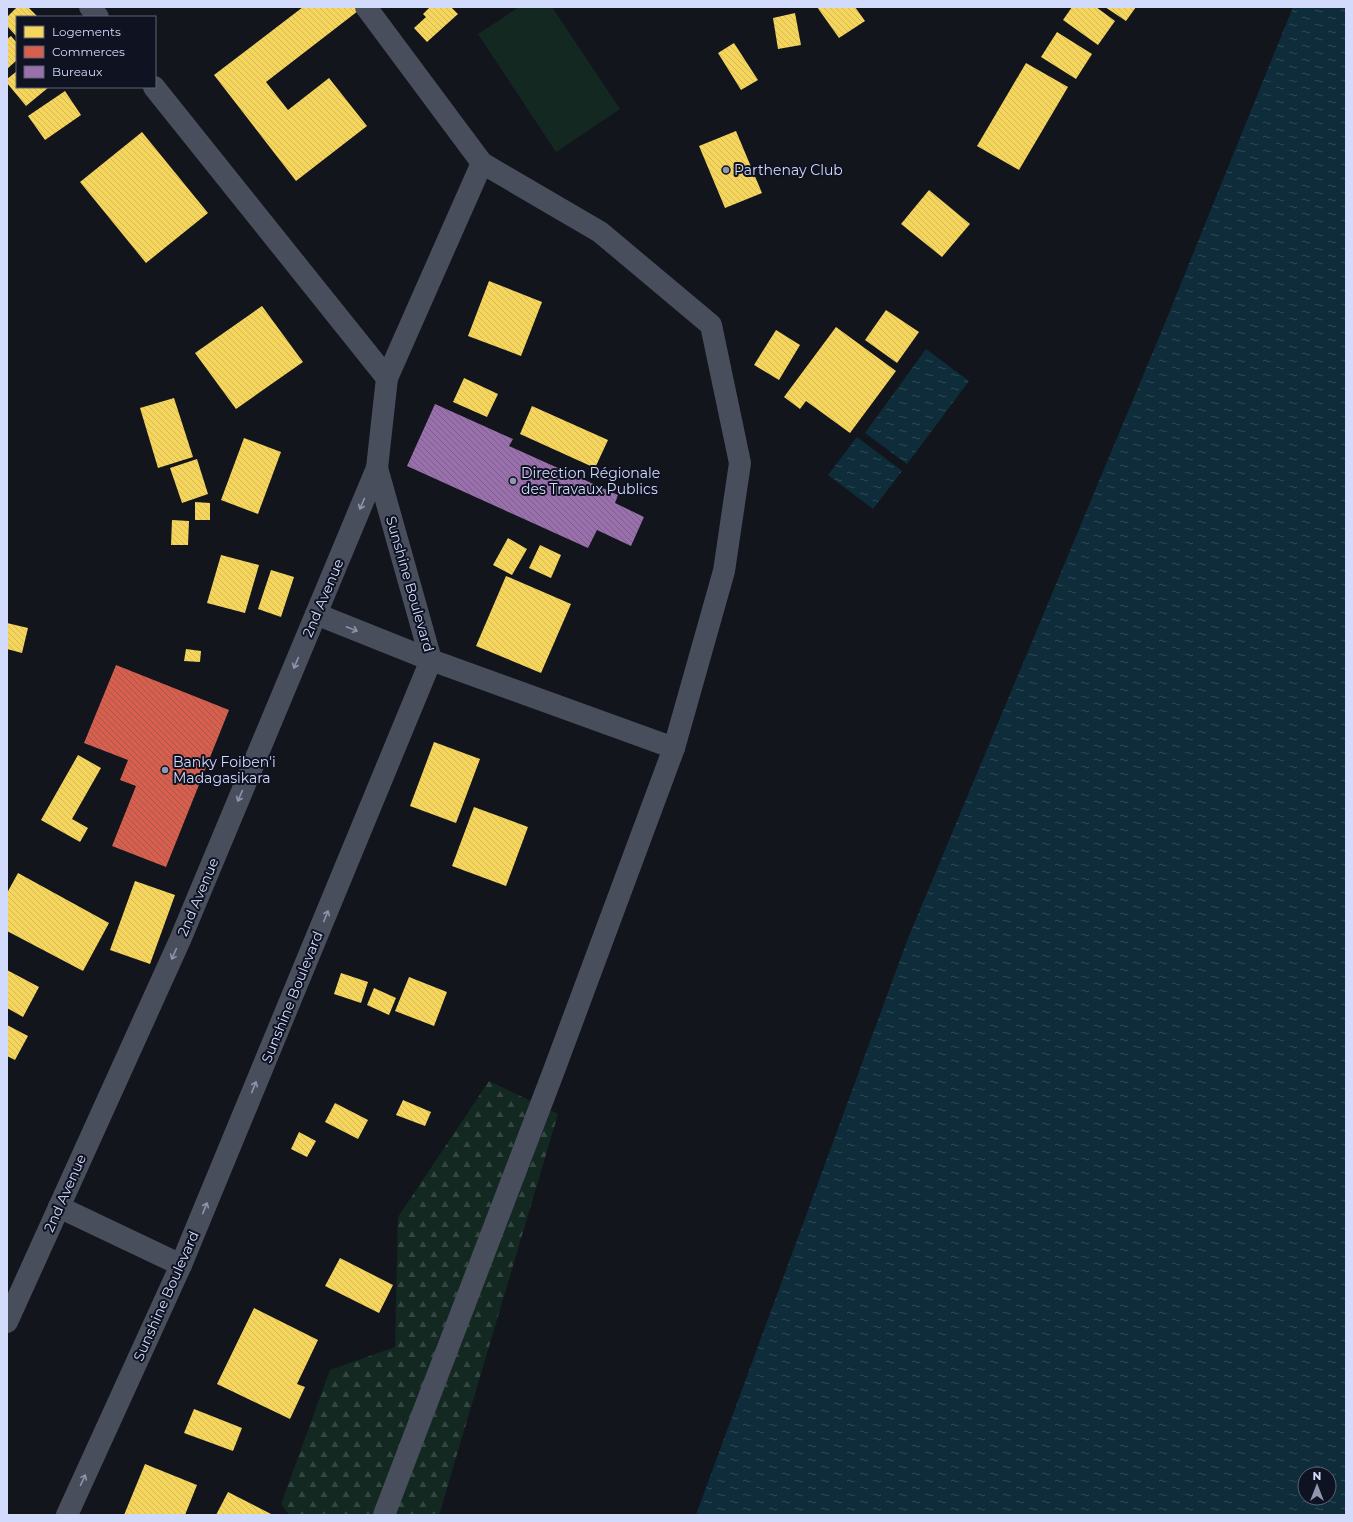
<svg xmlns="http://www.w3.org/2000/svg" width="1353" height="1522" viewBox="0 0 1353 1522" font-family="Montserrat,sans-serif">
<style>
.grass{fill:#132821}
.forest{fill:url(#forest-firs)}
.water{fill:url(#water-ripples);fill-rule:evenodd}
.homes{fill:url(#homes-back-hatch)}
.shops{fill:url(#shops-back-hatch)}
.offices{fill:url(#offices-back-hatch)}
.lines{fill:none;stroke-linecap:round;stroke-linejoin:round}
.minor{stroke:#494e5d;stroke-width:22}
.oneway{stroke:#8e94ac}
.poi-dot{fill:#8f96ae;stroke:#0f1221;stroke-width:1.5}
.labels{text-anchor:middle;stroke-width:4;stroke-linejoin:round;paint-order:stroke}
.poi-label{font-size:14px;fill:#d2dbfc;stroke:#0f1221;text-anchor:start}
.street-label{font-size:14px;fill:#d2dbfc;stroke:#0f1221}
</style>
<defs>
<pattern id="forest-firs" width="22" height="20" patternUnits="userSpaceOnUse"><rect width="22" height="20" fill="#132821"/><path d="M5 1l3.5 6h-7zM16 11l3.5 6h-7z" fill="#344742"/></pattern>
<pattern id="water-ripples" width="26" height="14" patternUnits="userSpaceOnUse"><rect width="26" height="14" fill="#0e2c39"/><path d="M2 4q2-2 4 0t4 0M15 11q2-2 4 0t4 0" fill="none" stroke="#304a57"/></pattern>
<pattern id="homes-back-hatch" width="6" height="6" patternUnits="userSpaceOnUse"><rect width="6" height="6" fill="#f6d55c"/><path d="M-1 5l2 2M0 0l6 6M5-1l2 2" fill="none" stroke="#d1b859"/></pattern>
<pattern id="shops-back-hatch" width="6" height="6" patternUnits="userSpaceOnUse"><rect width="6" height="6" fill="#d6604d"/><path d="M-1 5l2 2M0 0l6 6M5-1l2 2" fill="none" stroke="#a9574d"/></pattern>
<pattern id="offices-back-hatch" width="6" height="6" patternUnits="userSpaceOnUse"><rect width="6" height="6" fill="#9970ab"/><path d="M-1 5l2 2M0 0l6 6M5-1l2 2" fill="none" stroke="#7a608a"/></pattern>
</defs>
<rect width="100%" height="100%" fill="#13151d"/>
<path class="grass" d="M 519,7 L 552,7 L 620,109 L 556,152 L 478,34 Z"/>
<path class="forest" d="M 489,1081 L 558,1114 L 439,1515 L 289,1515 L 281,1504 L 330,1370 L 395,1347 L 398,1217 Z"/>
<g class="water">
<path d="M 1293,7 L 1346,7 L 1346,1515 L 696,1515 L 907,941 L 1165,323 ZM 1305,1474 L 1329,1474 L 1329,1498 L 1305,1498 Z"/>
<path d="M 926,349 L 969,381 L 907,464 L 865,433 Z"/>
<path d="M 857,437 L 902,471 L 873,509 L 828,475 Z"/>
</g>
<g class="homes">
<path d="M 17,7 L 28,7 L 38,17 L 17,17 L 17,37 L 7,26 L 7,17 Z"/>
<path d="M 303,7 L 355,7 L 358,11 L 266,82 L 288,110 L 329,78 L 367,126 L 296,181 L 214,75 Z"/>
<path d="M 430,7 L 451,7 L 458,14 L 427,42 L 414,28 L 426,17 L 423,14 Z"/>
<path d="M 817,7 L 855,7 L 865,21 L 839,38 Z"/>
<path d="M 1072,7 L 1096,7 L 1115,21 L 1098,45 L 1063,20 Z"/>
<path d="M 1105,7 L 1136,7 L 1126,21 Z"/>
<path d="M 795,13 L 801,45 L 778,49 L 773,18 Z"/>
<path d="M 1057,32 L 1092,54 L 1076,79 L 1041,57 Z"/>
<path d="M 11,36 L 17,43 L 17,60 L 7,69 L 7,39 Z"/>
<path d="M 734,43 L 758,80 L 741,90 L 718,53 Z"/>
<path d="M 1026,63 L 1068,87 L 1019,170 L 977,146 Z"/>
<path d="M 17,71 L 17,87 L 49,87 L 26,106 L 7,83 L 7,79 Z"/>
<path d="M 65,91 L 81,115 L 45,140 L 28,116 Z"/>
<path d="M 736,131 L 762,193 L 725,208 L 699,146 Z"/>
<path d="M 142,132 L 208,213 L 146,263 L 80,182 Z"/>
<path d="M 929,190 L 970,224 L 942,257 L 901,224 Z"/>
<path d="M 489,281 L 542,302 L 521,356 L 468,336 Z"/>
<path d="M 262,306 L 303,362 L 236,409 L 195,353 Z"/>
<path d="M 886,310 L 919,332 L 897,363 L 865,340 Z"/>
<path d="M 836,327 L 896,371 L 850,433 L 806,401 L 800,409 L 784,397 Z"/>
<path d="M 776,330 L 800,345 L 779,380 L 754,365 Z"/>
<path d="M 464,378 L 498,394 L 487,417 L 453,402 Z"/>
<path d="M 174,398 L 193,457 L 158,468 L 140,408 Z"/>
<path d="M 532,406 L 608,440 L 595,468 L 520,434 Z"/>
<path d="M 244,438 L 281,452 L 258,514 L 221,500 Z"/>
<path d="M 197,459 L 208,494 L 182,503 L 170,468 Z"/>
<path d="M 195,502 L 210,503 L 210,520 L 195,520 Z"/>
<path d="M 172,520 L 189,521 L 188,545 L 171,545 Z"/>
<path d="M 508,538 L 527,549 L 512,575 L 493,565 Z"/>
<path d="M 540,545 L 561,555 L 551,578 L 529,568 Z"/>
<path d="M 221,555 L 259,565 L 245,613 L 207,603 Z"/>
<path d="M 271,570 L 294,577 L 281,617 L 258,609 Z"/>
<path d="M 506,576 L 571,604 L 541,673 L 476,646 Z"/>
<path d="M 7,623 L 28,628 L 22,653 L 7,649 Z"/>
<path d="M 186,649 L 201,651 L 200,662 L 184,661 Z"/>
<path d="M 434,742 L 480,759 L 456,823 L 410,806 Z"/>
<path d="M 78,755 L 101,768 L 72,819 L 88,828 L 80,842 L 41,820 Z"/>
<path d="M 474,807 L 528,827 L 506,886 L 452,866 Z"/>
<path d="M 18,873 L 109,923 L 83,971 L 7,931 L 7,893 Z"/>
<path d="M 135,881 L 175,895 L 150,964 L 110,950 Z"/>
<path d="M 7,970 L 39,987 L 23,1017 L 7,1008 Z"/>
<path d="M 341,973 L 368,982 L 361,1003 L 334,994 Z"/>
<path d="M 409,977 L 447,992 L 434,1026 L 395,1011 Z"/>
<path d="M 374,988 L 396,998 L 389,1015 L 367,1005 Z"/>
<path d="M 7,1025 L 28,1036 L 15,1060 L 7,1056 Z"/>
<path d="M 403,1100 L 431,1112 L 425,1126 L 396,1115 Z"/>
<path d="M 335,1103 L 368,1120 L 358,1139 L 325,1122 Z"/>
<path d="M 299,1132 L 316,1141 L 307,1157 L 291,1149 Z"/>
<path d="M 340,1258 L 393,1285 L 379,1313 L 325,1286 Z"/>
<path d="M 254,1308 L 318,1340 L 297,1384 L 305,1387 L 290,1419 L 217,1384 Z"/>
<path d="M 194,1409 L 242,1428 L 233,1451 L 184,1433 Z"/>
<path d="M 145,1464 L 197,1485 L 185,1515 L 124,1515 Z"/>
<path d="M 228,1492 L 273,1515 L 216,1515 Z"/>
</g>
<path class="shops" d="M 116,665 L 229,710 L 166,867 L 112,846 L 136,786 L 120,780 L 128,760 L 84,743 Z"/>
<path class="offices" d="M 435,404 L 513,439 L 509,446 L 618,495 L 615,503 L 644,517 L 631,546 L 597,530 L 588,548 L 407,466 Z"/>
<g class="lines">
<g class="minor">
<path d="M 90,7 L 98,17"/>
<path d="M 366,7 L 482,163 L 387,378"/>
<path d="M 316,614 L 431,660 L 674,748 L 724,571 L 740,463 L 711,325 L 600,232 L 482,163"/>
<path d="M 59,1207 L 181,1265"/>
<path d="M 7,1322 L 180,940 L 377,468 L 387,378 L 154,87"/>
<path d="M 67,1515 L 181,1265 L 431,660 L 377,468"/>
<path d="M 384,1515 L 553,1073 L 674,748"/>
</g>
</g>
<defs><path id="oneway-shaft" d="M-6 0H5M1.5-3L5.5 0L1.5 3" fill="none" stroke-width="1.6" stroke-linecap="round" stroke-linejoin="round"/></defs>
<g class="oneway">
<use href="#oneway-shaft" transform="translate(362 504) rotate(113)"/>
<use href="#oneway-shaft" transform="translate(352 629) rotate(22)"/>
<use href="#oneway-shaft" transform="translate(296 663) rotate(113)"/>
<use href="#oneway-shaft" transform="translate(240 796) rotate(113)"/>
<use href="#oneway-shaft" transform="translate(326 916) rotate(-68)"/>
<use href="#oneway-shaft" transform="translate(174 954) rotate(114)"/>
<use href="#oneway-shaft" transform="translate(254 1087) rotate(-68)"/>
<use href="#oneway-shaft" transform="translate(205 1208) rotate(-68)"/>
<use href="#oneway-shaft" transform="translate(83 1480) rotate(-65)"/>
</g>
<g class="poi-dot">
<circle cx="726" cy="170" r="4"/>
<circle cx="513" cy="481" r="4"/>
<circle cx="165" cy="770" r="4"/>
</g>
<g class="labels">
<g class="poi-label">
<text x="734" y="175">Parthenay Club</text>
<text x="521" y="478">Direction Régionale<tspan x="521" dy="16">des Travaux Publics</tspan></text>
<text x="173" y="767">Banky Foiben'i<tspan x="173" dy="16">Madagasikara</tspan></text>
</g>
<g class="street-label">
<text transform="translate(410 584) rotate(74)" y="5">Sunshine Boulevard</text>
<text transform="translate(323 598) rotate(-67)" y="5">2nd Avenue</text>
<text transform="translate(198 897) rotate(-67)" y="5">2nd Avenue</text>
<text transform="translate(292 997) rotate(-68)" y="5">Sunshine Boulevard</text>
<text transform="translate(65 1193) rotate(-66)" y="5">2nd Avenue</text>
<text transform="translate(166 1296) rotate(-66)" y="5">Sunshine Boulevard</text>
</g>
</g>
<rect width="1353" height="1522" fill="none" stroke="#d2dbfc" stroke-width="16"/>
<rect x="16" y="16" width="140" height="72" fill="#0f1221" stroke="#5d6279"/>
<rect x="24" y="26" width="20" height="12" fill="#f6d55c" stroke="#5d6279"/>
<text x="52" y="36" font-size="12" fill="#d2dbfc">Logements</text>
<rect x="24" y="46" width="20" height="12" fill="#d6604d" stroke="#5d6279"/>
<text x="52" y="56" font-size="12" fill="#d2dbfc">Commerces</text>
<rect x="24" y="66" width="20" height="12" fill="#9970ab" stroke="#5d6279"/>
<text x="52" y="76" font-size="12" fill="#d2dbfc">Bureaux</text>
<g transform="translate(1317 1486)"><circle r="19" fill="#0f1221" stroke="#5d6279"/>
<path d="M0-3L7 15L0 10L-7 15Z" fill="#8f96ae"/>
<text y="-6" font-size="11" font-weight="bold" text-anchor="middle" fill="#d2dbfc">N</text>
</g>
</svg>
